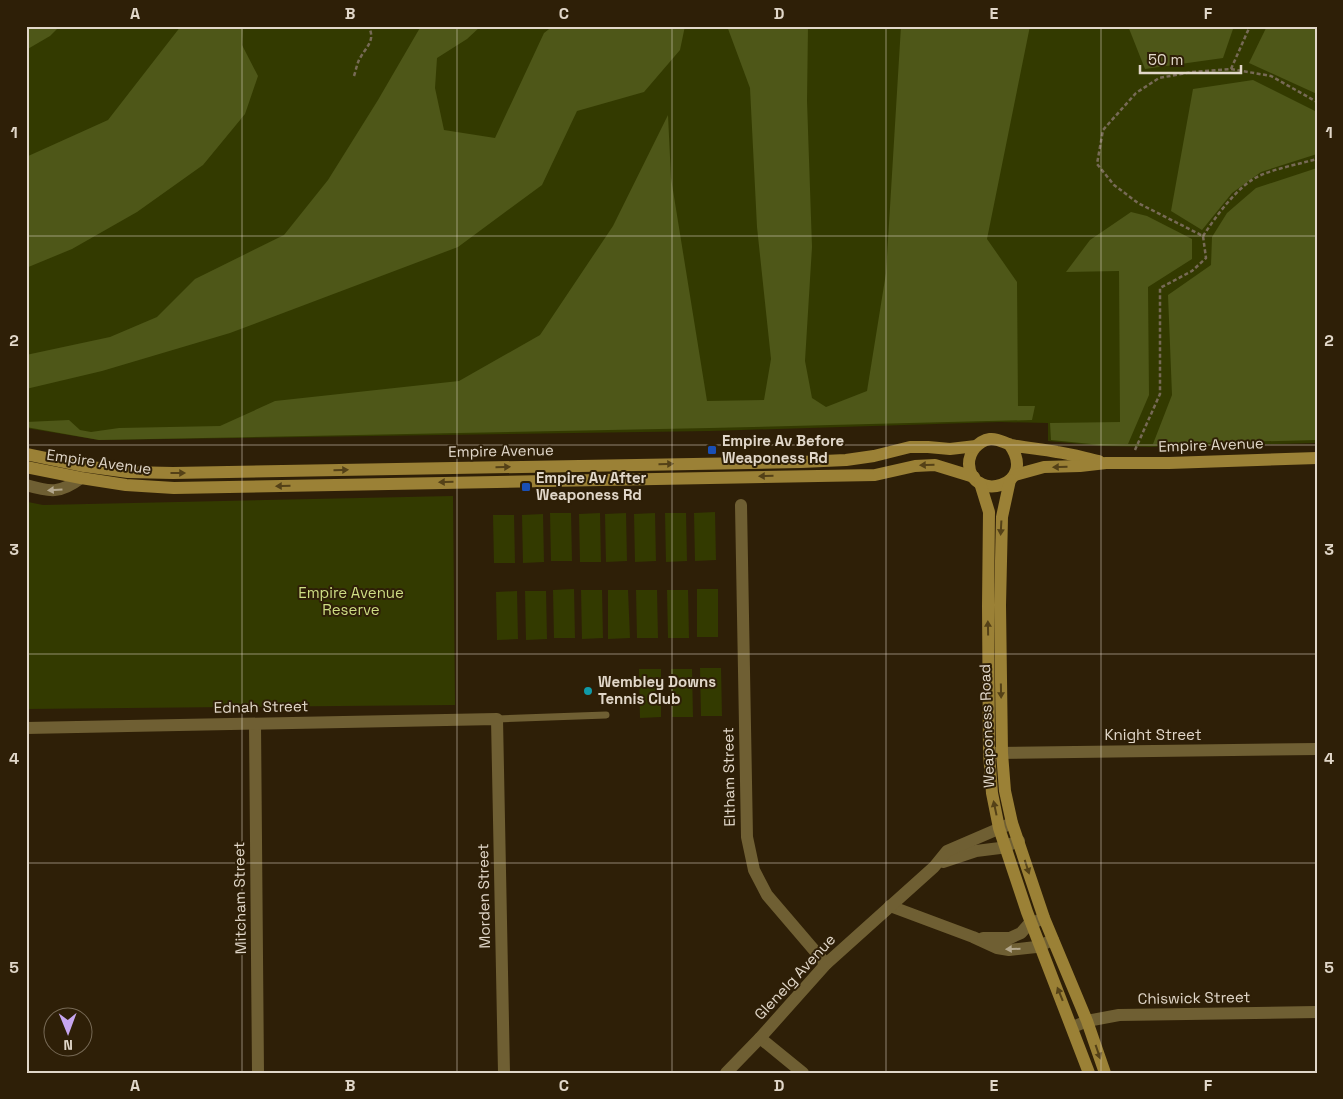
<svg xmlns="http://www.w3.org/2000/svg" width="1343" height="1099" viewBox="0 0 1343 1099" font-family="'Space Grotesk',sans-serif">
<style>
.green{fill:#333a00}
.forest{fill:#4e5718}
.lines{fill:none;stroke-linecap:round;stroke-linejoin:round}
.path{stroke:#776a56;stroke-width:2.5;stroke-dasharray:4 2.5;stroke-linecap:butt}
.lane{stroke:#6f5f33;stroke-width:7}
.street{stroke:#6f5f33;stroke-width:12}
.secondary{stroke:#9b8136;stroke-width:12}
.oneway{fill:#544117}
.oneway2{fill:#b3a78d}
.grid{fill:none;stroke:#e1d7c9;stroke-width:1;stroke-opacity:0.55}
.transit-dot{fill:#1a4fb4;stroke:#2e1f07;stroke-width:2}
.culture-dot{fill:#0f9aa8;stroke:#2e1f07;stroke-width:2}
.labels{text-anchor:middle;stroke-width:4;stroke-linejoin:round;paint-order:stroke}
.poi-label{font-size:15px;font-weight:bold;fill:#e1d7c9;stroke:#2e1f07;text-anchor:start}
.street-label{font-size:15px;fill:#e1d7c9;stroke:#2e1f07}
.park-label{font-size:15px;fill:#cedd84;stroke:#2e1f07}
.neatline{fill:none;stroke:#e1d7c9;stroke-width:2}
.grid-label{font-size:16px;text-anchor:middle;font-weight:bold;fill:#e1d7c9}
</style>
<rect width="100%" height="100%" fill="#2e1f07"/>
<g class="green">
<path d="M 26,26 L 1317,26 L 1317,443 L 1152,447 L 1101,446 L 1048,441 L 1048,423 L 1000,422 L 710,431 L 99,440 L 26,428 Z"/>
<path d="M 453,496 L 455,705 L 26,709 L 28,502 L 43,505 Z"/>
<path d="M 715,512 L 716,560 L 695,561 L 694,513 Z"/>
<path d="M 550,513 L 571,513 L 572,561 L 551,561 Z"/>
<path d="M 600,513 L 601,562 L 580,562 L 579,514 Z"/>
<path d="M 626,513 L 627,561 L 606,562 L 605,514 Z"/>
<path d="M 655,513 L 656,561 L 635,562 L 634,514 Z"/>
<path d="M 665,513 L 686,513 L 687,561 L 666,562 Z"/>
<path d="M 543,514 L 544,562 L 523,563 L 522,515 Z"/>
<path d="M 493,515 L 514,515 L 515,563 L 494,563 Z"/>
<path d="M 574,589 L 575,638 L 554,638 L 553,590 Z"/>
<rect x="697" y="589" width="21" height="48"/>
<path d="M 581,590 L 602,590 L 603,638 L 582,639 Z"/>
<path d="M 608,590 L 628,590 L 630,638 L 608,639 Z"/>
<path d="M 636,590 L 657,590 L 658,638 L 637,638 Z"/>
<path d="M 667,590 L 688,590 L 689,638 L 668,638 Z"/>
<path d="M 517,591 L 518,639 L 497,640 L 496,592 Z"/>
<path d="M 525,591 L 546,591 L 547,639 L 526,640 Z"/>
<path d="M 700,668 L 721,668 L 722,716 L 701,716 Z"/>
<path d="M 639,669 L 661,669 L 661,717 L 640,718 Z"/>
<path d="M 671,669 L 692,669 L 693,717 L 672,717 Z"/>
</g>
<g class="forest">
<path d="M 26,26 L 60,26 L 50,36 L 26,50 Z"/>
<path d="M 181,26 L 243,26 L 242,45 L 258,76 L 245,114 L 203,165 L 137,212 L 72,249 L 26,268 L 26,157 L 108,120 Z"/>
<path d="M 421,26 L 481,26 L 467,39 L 437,58 L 435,88 L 444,130 L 495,138 L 544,33 L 553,26 L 685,26 L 680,50 L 644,92 L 577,111 L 542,185 L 458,247 L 230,333 L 102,371 L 26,389 L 26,355 L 110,337 L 157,317 L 195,279 L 284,235 L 328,180 L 378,100 Z"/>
<path d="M 727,26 L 808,26 L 807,101 L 812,247 L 805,361 L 812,398 L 826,407 L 867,391 L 886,273 L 901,26 L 1030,26 L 987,239 L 1017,282 L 1018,406 L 1035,406 L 1032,420 L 710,428 L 99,440 L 26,427 L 26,422 L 69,420 L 80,430 L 91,432 L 119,428 L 220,426 L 275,401 L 459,381 L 540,335 L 613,226 L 668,115 L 671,178 L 707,401 L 764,400 L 771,359 L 757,227 L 750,88 Z"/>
<path d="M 1128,26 L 1234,26 L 1223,58 L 1145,69 Z"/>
<path d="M 1267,26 L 1317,26 L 1317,94 L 1249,63 Z"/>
<path d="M 1253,80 L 1317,112 L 1317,154 L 1261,172 L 1232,193 L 1202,230 L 1171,211 L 1193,89 Z"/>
<path d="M 1317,168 L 1317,440 L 1153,444 L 1172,395 L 1168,295 L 1211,265 L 1212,237 L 1227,213 L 1256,188 Z"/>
<path d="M 1131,212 L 1147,216 L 1192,239 L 1192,259 L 1148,287 L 1149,395 L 1128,444 L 1101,445 L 1051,440 L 1050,423 L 1120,422 L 1119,271 L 1066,272 L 1090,240 Z"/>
</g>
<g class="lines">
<g class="path">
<path d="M 1231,69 L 1250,26"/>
<path d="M 354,76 C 356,70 357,64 359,60 C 365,48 377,40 368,26"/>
<path d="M 1203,236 C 1217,215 1238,185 1261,175 C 1278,168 1299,164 1317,159"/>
<path d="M 1135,450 L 1160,394 L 1160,288 L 1192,271 L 1206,258 L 1203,236 L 1138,203 L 1114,185 L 1097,164 L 1103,130 L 1136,93 L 1159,78 L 1192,72 L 1231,69 L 1271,76 L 1317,102"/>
</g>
<path class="lane" d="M 497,719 L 606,715"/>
<g class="street">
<path d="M 26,485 C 50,492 60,494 81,478"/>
<path d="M 741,505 L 747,837 L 754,870 L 767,895 L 826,964"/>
<path d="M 255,724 L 258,1073"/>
<path d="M 26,728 L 497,719 L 504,1073"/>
<path d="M 992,753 L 1317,749"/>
<path d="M 943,862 L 976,851 L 1000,848 L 1019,841"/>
<path d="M 890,906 L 973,937 L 997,948 L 1009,950 L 1036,947 L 1053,940"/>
<path d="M 983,938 L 1010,938 L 1021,933 L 1028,925 L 1044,918"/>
<path d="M 1073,1027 L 1087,1021 L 1119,1015 L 1317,1012"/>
<path d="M 760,1038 L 803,1073"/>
<path d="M 726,1073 L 760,1038 L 826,964 L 934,867 L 947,851 L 1012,823"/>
</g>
<g class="secondary">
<path d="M 1009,444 C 1040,486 971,504 969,464 C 969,452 978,441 990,439 C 998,438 1004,443 1011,445 C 1026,448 1042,449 1057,452 C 1071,454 1085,458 1099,461"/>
<path d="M 26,454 L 84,466 L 128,472 L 173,473 L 801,462 L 846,460 L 874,456 L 910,447 L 928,447 L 950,449 L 976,446"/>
<path d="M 26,467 L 81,478 L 126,485 L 174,488 L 875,475 L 915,466 L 935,465 L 974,477"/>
<path d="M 1015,475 L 1044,467 L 1080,466 L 1106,463 L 1169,463 L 1317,458"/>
<path d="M 1010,480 L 1002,517 L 1000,605 L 1002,753 L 1005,791 L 1012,823 L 1044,918 L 1087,1021 L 1105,1073"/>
<path d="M 980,483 L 989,512 L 988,606 L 989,753 L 992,793 L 999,828 L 1027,912 L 1089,1073"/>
</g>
</g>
<defs><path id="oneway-solid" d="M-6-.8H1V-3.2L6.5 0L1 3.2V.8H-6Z" transform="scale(1.25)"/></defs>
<g class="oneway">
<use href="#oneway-solid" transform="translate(666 464) rotate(-1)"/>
<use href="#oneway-solid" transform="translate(927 465) rotate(178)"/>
<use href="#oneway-solid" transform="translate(503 467) rotate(-1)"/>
<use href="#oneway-solid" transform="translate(1060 467) rotate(179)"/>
<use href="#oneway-solid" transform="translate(341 470) rotate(-1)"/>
<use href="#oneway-solid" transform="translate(178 473)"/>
<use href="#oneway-solid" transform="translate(766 476) rotate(179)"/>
<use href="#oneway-solid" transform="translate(446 482) rotate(179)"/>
<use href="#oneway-solid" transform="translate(283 486) rotate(179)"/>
<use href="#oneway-solid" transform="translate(1001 528) rotate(93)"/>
<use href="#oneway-solid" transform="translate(988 628) rotate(-91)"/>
<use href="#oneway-solid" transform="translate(1001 691) rotate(89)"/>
<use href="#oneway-solid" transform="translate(995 808) rotate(-102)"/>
<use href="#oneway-solid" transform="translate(1027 867) rotate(72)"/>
<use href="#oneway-solid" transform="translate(1060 994) rotate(-112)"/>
<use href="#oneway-solid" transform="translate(1098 1052) rotate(71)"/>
</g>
<g class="oneway2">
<use href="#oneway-solid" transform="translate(55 490) rotate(176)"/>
<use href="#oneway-solid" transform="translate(1013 949) rotate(178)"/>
</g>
<path class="grid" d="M 242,26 L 242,1073M 457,26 L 457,1073M 672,26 L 672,1073M 886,26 L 886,1073M 1101,26 L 1101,1073M 26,236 L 1317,236M 26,445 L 1317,445M 26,654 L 1317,654M 26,863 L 1317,863"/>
<g class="transit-dot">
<rect x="707" y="445" width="10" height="10" rx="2.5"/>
<rect x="521" y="482" width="10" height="10" rx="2.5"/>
</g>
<circle class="culture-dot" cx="588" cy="691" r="5"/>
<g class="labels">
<g class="poi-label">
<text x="722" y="446">Empire Av Before<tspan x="722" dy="17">Weaponess Rd</tspan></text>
<text x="536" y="483">Empire Av After<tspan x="536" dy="17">Weaponess Rd</tspan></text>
<text x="598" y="687">Wembley Downs<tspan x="598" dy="17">Tennis Club</tspan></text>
</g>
<g class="street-label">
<text transform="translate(1211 445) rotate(-2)" y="5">Empire Avenue</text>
<text transform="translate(501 451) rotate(-1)" y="5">Empire Avenue</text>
<text transform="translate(99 462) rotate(8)" y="5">Empire Avenue</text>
<text transform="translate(261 707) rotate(-1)" y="5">Ednah Street</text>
<text transform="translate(987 726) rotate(-92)" y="5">Weaponess Road</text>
<text x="1153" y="740">Knight Street</text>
<text transform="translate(729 777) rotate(-91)" y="5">Eltham Street</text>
<text transform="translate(484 896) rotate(-91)" y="5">Morden Street</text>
<text transform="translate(240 898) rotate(-91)" y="5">Mitcham Street</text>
<text transform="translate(795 977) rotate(-47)" y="5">Glenelg Avenue</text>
<text transform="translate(1194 998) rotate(-1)" y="5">Chiswick Street</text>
</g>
<g class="park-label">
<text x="351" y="598">Empire Avenue<tspan x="351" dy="17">Reserve</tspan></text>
</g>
</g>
<rect width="1343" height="1099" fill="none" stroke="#2e1f07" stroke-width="55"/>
<g transform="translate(68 1032) rotate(179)"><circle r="24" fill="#2e1f07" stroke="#766955"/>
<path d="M0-4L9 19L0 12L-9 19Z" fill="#c7a6ef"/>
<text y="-8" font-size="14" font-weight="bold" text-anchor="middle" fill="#e1d7c9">N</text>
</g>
<path d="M1140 65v8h101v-8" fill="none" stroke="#e1d7c9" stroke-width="2.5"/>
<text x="1148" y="65" font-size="15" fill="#e1d7c9" stroke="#2e1f07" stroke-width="4" paint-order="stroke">50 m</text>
<rect x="28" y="28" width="1288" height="1044" class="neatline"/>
<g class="grid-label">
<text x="135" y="19">A</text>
<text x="350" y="19">B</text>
<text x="564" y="19">C</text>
<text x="779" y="19">D</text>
<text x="994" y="19">E</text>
<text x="1208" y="19">F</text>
<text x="14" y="138">1</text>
<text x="1329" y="138">1</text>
<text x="14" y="346">2</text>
<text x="1329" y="346">2</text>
<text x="14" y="555">3</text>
<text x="1329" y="555">3</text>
<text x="14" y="764">4</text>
<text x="1329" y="764">4</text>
<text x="14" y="973">5</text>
<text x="1329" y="973">5</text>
<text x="135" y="1091">A</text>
<text x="350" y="1091">B</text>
<text x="564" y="1091">C</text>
<text x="779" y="1091">D</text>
<text x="994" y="1091">E</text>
<text x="1208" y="1091">F</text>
</g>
</svg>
